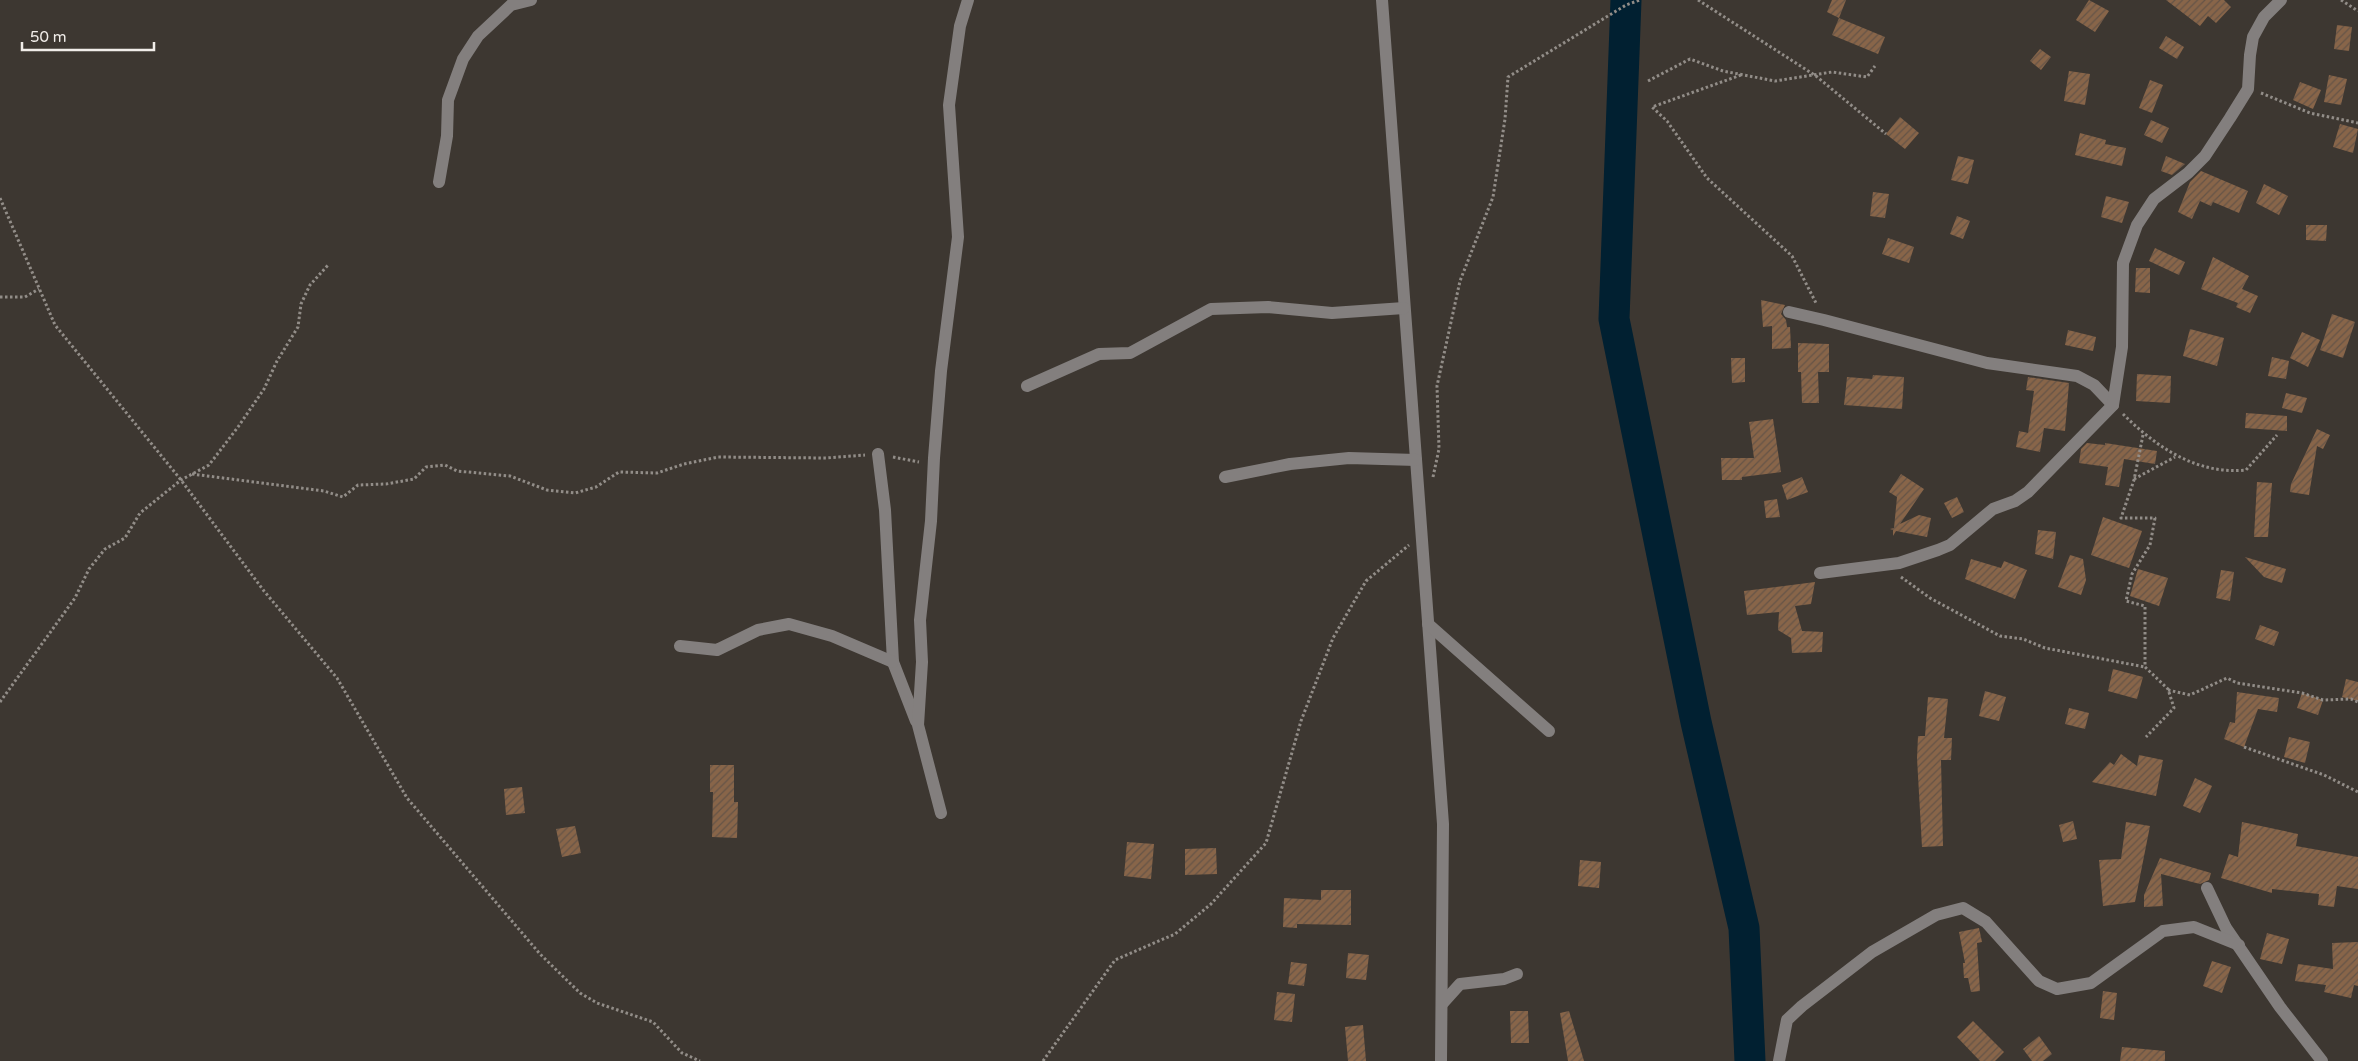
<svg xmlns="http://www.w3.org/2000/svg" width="2358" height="1061" viewBox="0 0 2358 1061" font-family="'Varela Round',sans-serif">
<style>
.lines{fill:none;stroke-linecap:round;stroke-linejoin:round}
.river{stroke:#012031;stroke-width:31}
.building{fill:url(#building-hatch)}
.path{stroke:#928d88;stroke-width:3;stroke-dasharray:2.5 2.5;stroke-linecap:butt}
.minor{stroke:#837f7e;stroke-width:12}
</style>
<defs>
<pattern id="building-hatch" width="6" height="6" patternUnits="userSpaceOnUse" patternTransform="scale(1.25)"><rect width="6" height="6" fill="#886549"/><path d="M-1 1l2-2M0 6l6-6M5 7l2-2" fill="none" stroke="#655447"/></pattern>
</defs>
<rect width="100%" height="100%" fill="#3d3731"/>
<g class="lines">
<path class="river" d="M 1626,0 L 1614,319 L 1696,722 L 1744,928 L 1750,1061"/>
</g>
<g class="building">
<path d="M 1832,0 L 1846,0 L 1839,18 L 1827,12 Z"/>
<path d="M 2089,0 L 2109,11 L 2095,32 L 2076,20 Z"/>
<path d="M 2166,0 L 2224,0 L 2231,7 L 2216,23 L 2208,16 L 2200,26 Z"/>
<path d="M 1839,18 L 1885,37 L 1878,54 L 1832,35 Z"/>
<path d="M 2337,25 L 2352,27 L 2349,51 L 2334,49 Z"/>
<path d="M 2166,36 L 2184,47 L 2177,59 L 2159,48 Z"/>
<path d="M 2040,49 L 2051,57 L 2041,70 L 2030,61 Z"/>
<path d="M 2069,71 L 2090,74 L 2085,105 L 2064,101 Z"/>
<path d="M 2329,75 L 2347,79 L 2341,105 L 2324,102 Z"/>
<path d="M 2150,80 L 2163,85 L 2152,113 L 2139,108 Z"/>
<path d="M 2300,82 L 2321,90 L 2313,109 L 2293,100 Z"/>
<path d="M 1900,117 L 1919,133 L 1905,149 L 1886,134 Z"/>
<path d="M 2151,120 L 2169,128 L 2162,143 L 2144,135 Z"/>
<path d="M 2340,124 L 2358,129 L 2353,153 L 2333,147 Z"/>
<path d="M 2080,133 L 2106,140 L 2105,144 L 2126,148 L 2122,166 L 2075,155 Z"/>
<path d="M 1958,156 L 1974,160 L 1968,184 L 1951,180 Z"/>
<path d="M 2166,156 L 2185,164 L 2172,175 L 2161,171 Z"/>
<path d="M 2201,171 L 2248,191 L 2239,213 L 2213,202 L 2211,206 L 2200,201 L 2192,219 L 2178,212 L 2190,182 Z"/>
<path d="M 2264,184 L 2288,196 L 2279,215 L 2256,203 Z"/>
<path d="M 1873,192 L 1889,194 L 1885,218 L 1870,216 Z"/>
<path d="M 2106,196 L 2129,202 L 2122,223 L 2101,217 Z"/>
<path d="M 1957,216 L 1970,221 L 1963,239 L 1950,234 Z"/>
<path d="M 2306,225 L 2327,225 L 2326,241 L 2306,240 Z"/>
<path d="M 1888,238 L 1914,247 L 1909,263 L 1882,254 Z"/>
<path d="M 2155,248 L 2185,262 L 2179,275 L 2149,261 Z"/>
<path d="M 2213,257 L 2249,276 L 2242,289 L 2258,296 L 2250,313 L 2236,307 L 2238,303 L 2201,289 Z"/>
<path d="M 2136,268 L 2150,268 L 2150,293 L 2135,292 Z"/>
<path d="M 1761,300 L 1785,305 L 1781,314 L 1786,320 L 1787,327 L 1790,327 L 1791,348 L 1772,349 L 1772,326 L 1763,327 Z"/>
<path d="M 2332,314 L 2355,322 L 2343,358 L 2320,350 Z"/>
<path d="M 2190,329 L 2224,338 L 2217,366 L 2183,356 Z"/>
<path d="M 2068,330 L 2096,337 L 2093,351 L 2065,345 Z"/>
<path d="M 2302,332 L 2320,340 L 2308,367 L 2290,358 Z"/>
<path d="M 1798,343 L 1829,344 L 1829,372 L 1818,372 L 1819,403 L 1802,403 L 1801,372 L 1798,372 Z"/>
<path d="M 2272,357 L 2289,361 L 2286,379 L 2268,376 Z"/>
<path d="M 1731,358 L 1745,358 L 1745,382 L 1732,383 Z"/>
<path d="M 2137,374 L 2171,376 L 2170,403 L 2136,401 Z"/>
<path d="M 1873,375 L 1904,377 L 1902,409 L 1844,405 L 1847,377 L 1872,379 Z"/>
<path d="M 2028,377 L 2069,383 L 2065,431 L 2044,428 L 2040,452 L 2016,447 L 2019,431 L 2028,433 L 2034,391 L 2026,390 Z"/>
<path d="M 2286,393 L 2307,398 L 2302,413 L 2282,408 Z"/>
<path d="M 2246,413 L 2287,416 L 2287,431 L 2245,428 Z"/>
<path d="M 1773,419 L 1781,472 L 1742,477 L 1742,480 L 1722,480 L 1721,458 L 1754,458 L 1749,422 Z"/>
<path d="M 2317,429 L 2330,435 L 2323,449 L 2317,446 L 2309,495 L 2290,492 L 2291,484 Z"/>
<path d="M 2087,443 L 2105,445 L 2105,443 L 2157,451 L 2155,464 L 2124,459 L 2119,487 L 2105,485 L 2108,467 L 2079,463 L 2081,449 Z"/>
<path d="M 1901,474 L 1924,489 L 1900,524 L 1919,515 L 1931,518 L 1927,537 L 1896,531 L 1893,536 L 1893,530 L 1890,529 L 1894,528 L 1897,497 L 1889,492 Z"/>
<path d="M 1802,477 L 1808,492 L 1787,500 L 1782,485 Z"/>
<path d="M 2257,482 L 2272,483 L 2268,537 L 2254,537 Z"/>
<path d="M 1957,497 L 1964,512 L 1952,518 L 1944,503 Z"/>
<path d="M 1777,499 L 1780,517 L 1766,518 L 1764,501 Z"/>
<path d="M 2103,517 L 2142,531 L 2129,568 L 2091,555 Z"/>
<path d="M 2038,530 L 2056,532 L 2053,559 L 2035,554 Z"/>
<path d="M 2070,555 L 2083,559 L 2086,580 L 2081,595 L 2058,587 Z"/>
<path d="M 2245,557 L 2286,569 L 2282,583 L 2264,577 Z"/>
<path d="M 1971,559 L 2001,568 L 2004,561 L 2027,570 L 2015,599 L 1965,579 Z"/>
<path d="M 2138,569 L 2168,578 L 2159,606 L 2130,596 Z"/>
<path d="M 2221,570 L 2234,572 L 2230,601 L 2216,598 Z"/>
<path d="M 1815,582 L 1811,604 L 1795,606 L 1802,631 L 1823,632 L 1822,652 L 1792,653 L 1791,638 L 1778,630 L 1779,612 L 1747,615 L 1744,591 Z"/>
<path d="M 2260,625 L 2279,632 L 2274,646 L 2255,639 Z"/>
<path d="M 2113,669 L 2143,677 L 2137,699 L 2108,691 Z"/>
<path d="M 2346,679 L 2358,682 L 2358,701 L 2342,697 Z"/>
<path d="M 1985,691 L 2006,697 L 1999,721 L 1979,716 Z"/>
<path d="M 2237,692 L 2279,698 L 2277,712 L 2258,709 L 2244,747 L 2224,739 L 2230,722 L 2235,723 Z"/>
<path d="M 2302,693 L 2323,700 L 2318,715 L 2297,708 Z"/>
<path d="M 1928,697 L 1948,699 L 1944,738 L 1952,738 L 1951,760 L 1941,760 L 1943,846 L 1922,847 L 1917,758 L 1918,736 L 1925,736 Z"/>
<path d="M 2069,708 L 2089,713 L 2085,729 L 2065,724 Z"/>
<path d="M 2289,737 L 2310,742 L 2305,763 L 2284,757 Z"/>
<path d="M 2121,754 L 2137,766 L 2139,755 L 2163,760 L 2156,796 L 2092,782 L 2110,762 L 2114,765 Z"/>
<path d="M 710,765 L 734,765 L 734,802 L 738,802 L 737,838 L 712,837 L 713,792 L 710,792 Z"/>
<path d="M 2195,778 L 2212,786 L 2200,813 L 2183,806 Z"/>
<path d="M 522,787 L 525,813 L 506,815 L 504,789 Z"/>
<path d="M 2073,821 L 2077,839 L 2063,842 L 2059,825 Z"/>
<path d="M 2126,822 L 2150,826 L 2135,902 L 2103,906 L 2099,860 L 2121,859 Z"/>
<path d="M 2242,822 L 2298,834 L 2296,846 L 2358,857 L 2358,889 L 2337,886 L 2334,907 L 2318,905 L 2319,894 L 2272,889 L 2272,893 L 2221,878 L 2229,854 L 2238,857 Z"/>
<path d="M 575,826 L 581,853 L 562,857 L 556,829 Z"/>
<path d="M 1127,842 L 1154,844 L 1151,879 L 1124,876 Z"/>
<path d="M 1216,848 L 1217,874 L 1185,875 L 1185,849 Z"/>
<path d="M 2160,858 L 2211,873 L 2209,880 L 2200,884 L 2161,874 L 2163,906 L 2144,907 L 2144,895 Z"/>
<path d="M 1580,860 L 1601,862 L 1599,888 L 1578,886 Z"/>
<path d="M 1321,890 L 1351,890 L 1351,925 L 1297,924 L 1297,928 L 1283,927 L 1284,898 L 1321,900 Z"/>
<path d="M 1979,928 L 1982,942 L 1977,943 L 1980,991 L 1971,992 L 1968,978 L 1964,978 L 1963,963 L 1965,963 L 1959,932 Z"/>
<path d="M 2267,933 L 2289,939 L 2282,964 L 2260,959 Z"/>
<path d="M 2358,942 L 2358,986 L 2354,985 L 2351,998 L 2324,992 L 2326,985 L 2295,981 L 2298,964 L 2333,969 L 2332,943 Z"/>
<path d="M 1348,953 L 1369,955 L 1366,980 L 1346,978 Z"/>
<path d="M 2212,961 L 2231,967 L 2222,993 L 2203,986 Z"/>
<path d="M 1291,962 L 1307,964 L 1304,986 L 1288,984 Z"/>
<path d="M 2103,991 L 2117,993 L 2114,1020 L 2100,1018 Z"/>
<path d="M 1277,992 L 1295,994 L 1292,1022 L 1274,1020 Z"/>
<path d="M 1510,1011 L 1528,1011 L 1529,1043 L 1511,1043 Z"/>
<path d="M 1569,1011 L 1584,1061 L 1568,1061 L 1560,1013 Z"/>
<path d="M 1973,1021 L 2004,1052 L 1995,1061 L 1980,1061 L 1957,1037 Z"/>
<path d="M 1363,1025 L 1366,1061 L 1348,1061 L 1345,1027 Z"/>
<path d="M 2039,1036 L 2052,1054 L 2043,1061 L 2032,1061 L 2023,1049 Z"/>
<path d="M 2122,1047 L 2165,1051 L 2165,1061 L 2120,1061 Z"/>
</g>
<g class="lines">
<g class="path">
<path d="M 1698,0 L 1816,76 L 1886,134"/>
<path d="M 2341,0 L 2358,11"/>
<path d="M 1741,75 L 1652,107 L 1667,121 L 1707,178 L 1792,256 L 1816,303"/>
<path d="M 1648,81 L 1690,59 L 1723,71 L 1775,81 L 1832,72 L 1867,77 L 1875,66"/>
<path d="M 2261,93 L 2310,113 L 2358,123"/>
<path d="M 0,198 L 55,325 L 181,480 L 264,591 L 337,678 L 407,798 L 540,954 L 580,993 L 597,1003 L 653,1022 L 682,1053 L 700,1061"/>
<path d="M 0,297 L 25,297 L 39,289"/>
<path d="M 2123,414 C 2156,447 2197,475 2246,470 L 2277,435"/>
<path d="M 2143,435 L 2134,480 L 2121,518 L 2155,518 L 2150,545 L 2132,574 L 2126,601 L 2145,606 L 2145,667 L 2168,689 L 2174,708 L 2146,737"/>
<path d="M 893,457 L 919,462"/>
<path d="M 192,474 L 324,491 L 343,497 L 358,485 L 386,484 L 414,479 L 426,467 L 445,465 L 457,471 L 510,476 L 547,490 L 575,493 L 596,487 L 619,472 L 657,473 L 684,464 L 718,457 L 826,458 L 865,455"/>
<path d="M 1433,477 L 1439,449 L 1437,386 L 1460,281 L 1493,197 L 1505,119 L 1508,77 L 1626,5 L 1640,0"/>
<path d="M 2134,479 L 2175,457"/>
<path d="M 1901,577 L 1930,598 L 2000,636 L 2023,639 L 2045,648 L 2145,667"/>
<path d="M 2168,690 L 2190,695 L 2227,678 L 2237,683 L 2302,693 L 2323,700 L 2351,699 L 2358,702"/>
<path d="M 0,702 L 75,598 L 89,569 L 105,549 L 125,538 L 140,513 L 181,480 L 209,465 L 238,427 L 264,389 L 277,361 L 298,327 L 301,304 L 310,285 L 329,264"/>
<path d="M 2244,747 L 2324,775 L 2358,792"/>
<path d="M 1043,1061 L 1115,960 L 1175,934 L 1211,904 L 1266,843 L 1301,721 L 1333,638 L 1366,581 L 1409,545"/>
</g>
<g class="minor">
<path d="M 1382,0 L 1443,824 L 1441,1061"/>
<path d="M 439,182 L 447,136 L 448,100 L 463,59 L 478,36 L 511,5 L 531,0"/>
<path d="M 1789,312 L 1824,320 L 1987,363 L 2077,376 L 2094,385 L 2113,405"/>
<path d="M 1027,386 L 1099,354 L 1130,353 L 1211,309 L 1268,307 L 1332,313 L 1404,308"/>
<path d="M 878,454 L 885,510 L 893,662 L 916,721"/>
<path d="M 1225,477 L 1290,464 L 1349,458 L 1416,460"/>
<path d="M 1820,573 L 1899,563 L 1938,550 L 1950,545 L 1993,509 L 2015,501 L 2028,492 L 2113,405 L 2122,347 L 2123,263 L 2137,225 L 2154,199 L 2188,173 L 2205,156 L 2230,118 L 2248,89 L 2250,55 L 2253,37 L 2264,17 L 2281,0"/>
<path d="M 1428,624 L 1549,731"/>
<path d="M 680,646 L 717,650 L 758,630 L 789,624 L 832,636 L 893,662"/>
<path d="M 941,813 L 918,725 L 922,662 L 920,620 L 931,521 L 934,458 L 941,371 L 958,237 L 949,105 L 960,26 L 968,0"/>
<path d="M 2207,888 L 2226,928 L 2280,1007 L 2322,1061"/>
<path d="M 1442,1004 L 1460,984 L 1504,979 L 1517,974"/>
<path d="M 1779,1061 L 1787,1020 L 1802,1006 L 1872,952 L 1936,915 L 1963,908 L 1986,922 L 2039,981 L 2057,989 L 2091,983 L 2163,931 L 2194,927 L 2239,945"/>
</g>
</g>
<path d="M22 42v8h132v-8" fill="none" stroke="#f1ede9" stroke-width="2.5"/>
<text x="30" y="42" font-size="15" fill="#f1ede9" stroke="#3d3731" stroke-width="4" paint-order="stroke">50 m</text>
</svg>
